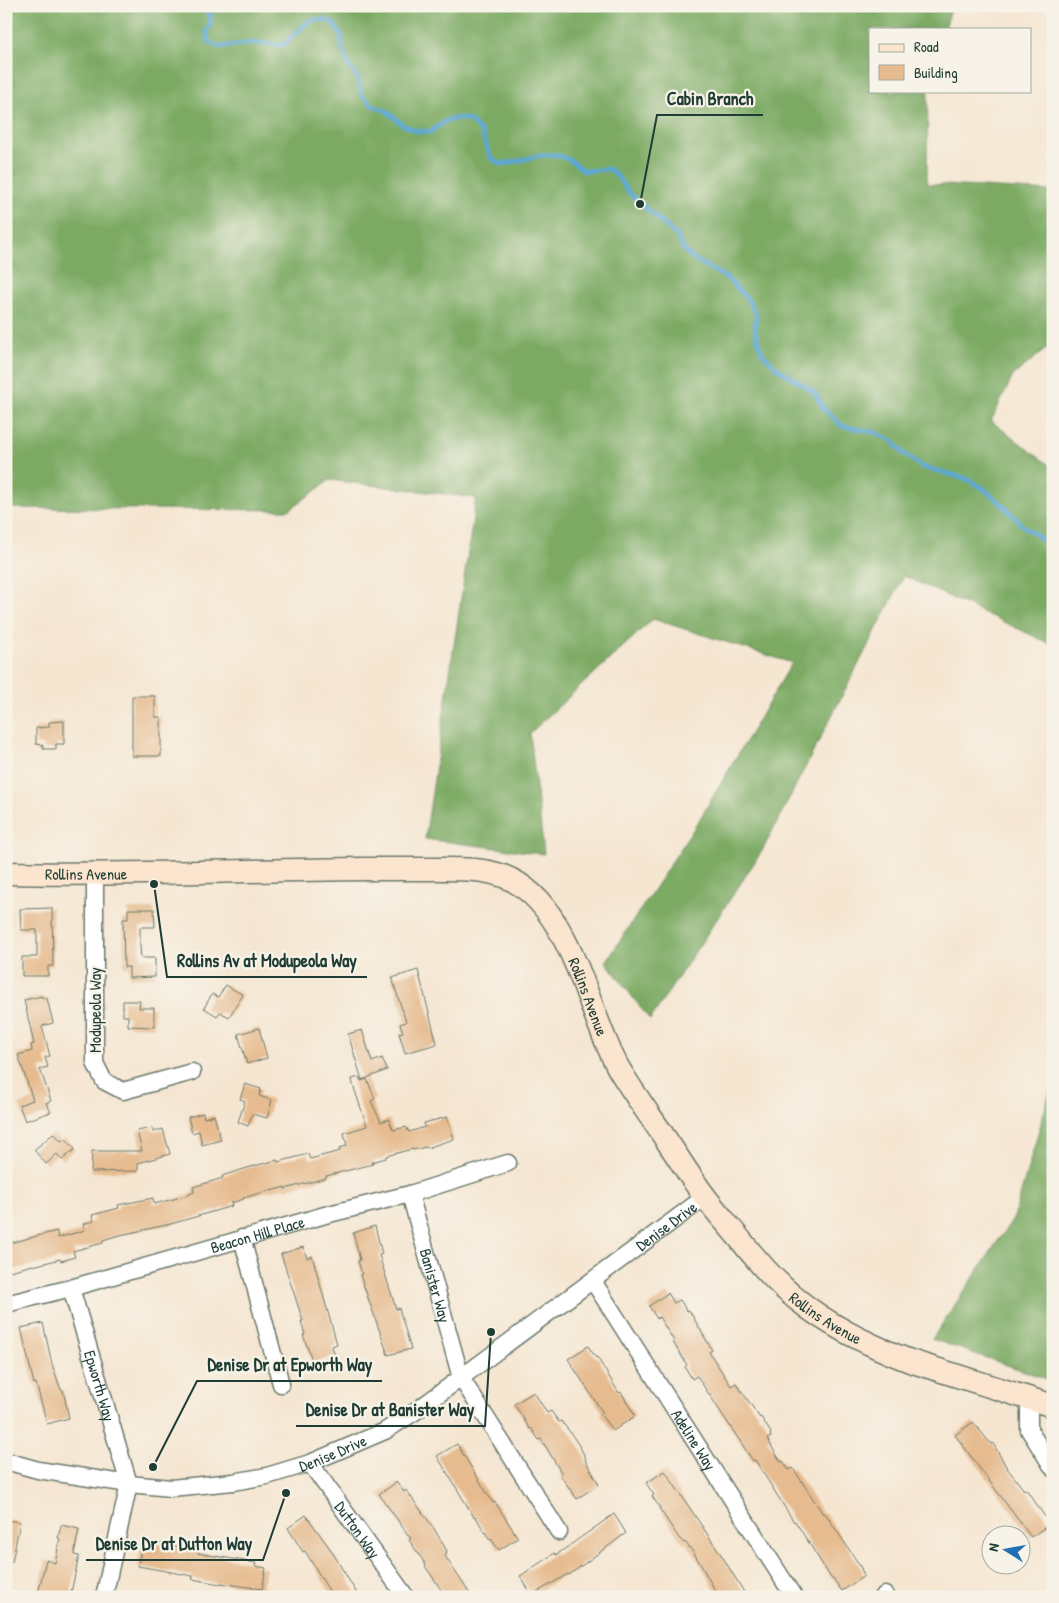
<svg xmlns="http://www.w3.org/2000/svg" width="1059" height="1603" viewBox="0 0 1059 1603" font-family="'Patrick Hand',sans-serif">
<style>
.forest{fill:#7caa63;stroke:#4e744c}
.lines{fill:none;stroke-linecap:round;stroke-linejoin:round}
.stream{stroke:#5ba7d4;stroke-width:4.5}
.building{fill:#e6bb8f}
.street-casing{stroke:#6a786b;stroke-width:19}
.secondary-casing{stroke:#6a786b;stroke-width:25}
.street{stroke:#fff;stroke-width:16}
.secondary{stroke:#fce5cf;stroke-width:22}
.labels{text-anchor:middle;stroke-width:4.5;stroke-linejoin:round;paint-order:stroke}
.street-label{font-size:16px;fill:#1f3d34;stroke:#f7f3e8}
.leader{fill:none;stroke:#1f3d34;stroke-width:2}
.callout-dot{fill:#1f3d34;stroke:#f7f3e8;stroke-width:2}
.callout-label{font-size:18px;text-anchor:middle;font-weight:bold;fill:#1f3d34;stroke:#f7f3e8;stroke-width:4.5;stroke-linejoin:round;paint-order:stroke}
</style>
<rect width="100%" height="100%" fill="#f7f3e8"/>
<filter id="ink" filterUnits="userSpaceOnUse"><feTurbulence type="fractalNoise" baseFrequency=".02" numOctaves="2"/><feDisplacementMap in="SourceGraphic" scale="10" xChannelSelector="R" yChannelSelector="G"/><feConvolveMatrix kernelMatrix="1 2 1 2 8 2 1 2 1" color-interpolation-filters="sRGB"/></filter>
<filter id="wash" filterUnits="userSpaceOnUse"><feTurbulence type="fractalNoise" baseFrequency=".0096" numOctaves="4" result="noise"/><feDisplacementMap in="SourceGraphic" scale="20" xChannelSelector="R" yChannelSelector="G"/><feGaussianBlur stdDeviation="1.12" result="paint"/><feColorMatrix in="noise" values="0 0 0 0 0 0 0 0 0 0 0 0 0 0 0 0 0 1.4 0 .05"/><feComposite in="paint" operator="in"/></filter>
<g filter="url(#wash)">
<rect width="100%" height="100%" fill="#f5e6d2"/>
<g class="forest">
<path d="M 6,6 L 956,6 L 950,12 L 945,29 L 870,29 L 870,91 L 928,91 L 927,184 L 1053,191 L 1053,343 L 1013,376 L 991,421 L 1053,468 L 1053,645 L 904,576 L 762,851 L 650,1020 L 606,962 L 698,822 L 792,663 L 653,619 L 530,733 L 544,854 L 425,839 L 476,498 L 330,480 L 289,510 L 6,508 Z"/>
<path d="M 1053,1081 L 1053,1376 L 1050,1380 L 932,1339 L 1014,1217 Z"/>
</g>
<g class="lines">
<path class="stream" d="M 197,6 L 211,15 L 210,25 L 206,32 L 209,42 L 219,47 L 252,43 L 283,45 L 309,21 L 322,19 L 333,23 L 341,35 L 342,49 L 349,66 L 359,80 L 361,94 L 372,105 L 387,111 L 403,125 L 417,131 L 430,132 L 447,120 L 460,118 L 469,120 L 481,132 L 491,158 L 501,164 C 537,160 552,141 584,171 L 609,169 L 617,176 L 628,192 L 677,236 L 684,250 L 692,258 L 728,279 L 748,300 L 756,314 L 755,330 L 762,353 L 777,368 L 814,392 L 824,409 L 842,426 L 874,432 L 893,441 L 903,453 L 922,467 L 965,478 L 983,488 L 1006,508 L 1023,526 L 1053,547"/>
</g>
<g id="blocks">
<g class="building">
<path d="M 132,696 L 155,696 L 155,717 L 161,717 L 161,756 L 132,756 Z"/>
<path d="M 64,721 L 64,744 L 56,744 L 56,749 L 43,749 L 43,745 L 36,744 L 36,728 L 49,727 L 49,722 Z"/>
<path d="M 52,908 L 53,966 L 48,966 L 48,976 L 22,976 L 22,957 L 37,957 L 37,930 L 21,930 L 20,909 Z"/>
<path d="M 128,909 L 154,909 L 155,927 L 140,927 L 140,946 L 141,958 L 155,958 L 155,977 L 129,978 L 129,967 L 124,967 L 123,919 L 128,919 Z"/>
<path d="M 418,970 L 437,1044 L 405,1053 L 399,1033 L 403,1032 L 400,1024 L 406,1022 L 392,978 Z"/>
<path d="M 226,985 L 243,995 L 229,1017 L 220,1012 L 217,1016 L 204,1008 L 212,994 L 218,997 Z"/>
<path d="M 42,996 L 42,998 L 47,998 L 53,1023 L 42,1026 L 50,1056 L 45,1057 L 48,1067 L 40,1069 L 51,1101 L 46,1103 L 51,1112 L 25,1121 L 19,1105 L 33,1100 L 18,1055 L 32,1051 L 31,1045 L 34,1044 L 24,1000 Z"/>
<path d="M 123,1001 L 140,1001 L 139,1008 L 154,1008 L 154,1027 L 128,1026 L 128,1016 L 123,1016 Z"/>
<path d="M 259,1028 L 267,1058 L 247,1064 L 238,1034 Z"/>
<path d="M 362,1030 L 372,1062 L 382,1058 L 387,1070 L 362,1080 L 348,1034 Z"/>
<path d="M 359,1077 L 361,1081 L 367,1079 L 375,1099 L 371,1101 L 381,1122 L 389,1119 L 393,1130 L 406,1127 L 409,1132 L 425,1127 L 424,1123 L 447,1117 L 454,1139 L 427,1148 L 426,1147 L 413,1150 L 412,1149 L 386,1156 L 386,1158 L 372,1162 L 373,1164 L 326,1176 L 326,1178 L 285,1189 L 285,1187 L 271,1191 L 271,1190 L 243,1198 L 244,1199 L 231,1203 L 232,1206 L 171,1224 L 116,1236 L 103,1240 L 103,1243 L 73,1251 L 75,1257 L 61,1261 L 60,1259 L 33,1266 L 33,1265 L 6,1272 L 6,1244 L 57,1231 L 58,1238 L 85,1230 L 83,1224 L 94,1221 L 92,1215 L 119,1208 L 118,1205 L 153,1198 L 154,1204 L 185,1196 L 194,1192 L 193,1187 L 196,1186 L 223,1178 L 222,1176 L 247,1168 L 277,1160 L 278,1162 L 308,1154 L 310,1159 L 340,1151 L 339,1148 L 347,1146 L 344,1133 L 367,1126 L 353,1085 L 352,1079 Z"/>
<path d="M 245,1084 L 261,1089 L 259,1096 L 272,1100 L 267,1118 L 252,1114 L 248,1126 L 238,1122 L 245,1101 L 240,1099 Z"/>
<path d="M 203,1113 L 204,1118 L 214,1115 L 221,1140 L 202,1145 L 199,1131 L 192,1133 L 188,1117 Z"/>
<path d="M 152,1128 L 153,1132 L 163,1129 L 170,1154 L 138,1163 L 138,1171 L 91,1172 L 92,1151 L 142,1151 L 137,1131 Z"/>
<path d="M 54,1133 L 61,1141 L 65,1138 L 75,1149 L 62,1160 L 57,1154 L 46,1164 L 34,1150 Z"/>
<path d="M 375,1226 L 382,1254 L 379,1255 L 392,1296 L 396,1309 L 399,1308 L 411,1349 L 388,1355 L 360,1275 L 362,1274 L 358,1261 L 360,1260 L 353,1233 Z"/>
<path d="M 303,1247 L 307,1258 L 312,1256 L 337,1344 L 332,1346 L 335,1356 L 313,1363 L 303,1335 L 305,1335 L 301,1321 L 303,1321 L 281,1254 Z"/>
<path d="M 668,1293 L 674,1303 L 680,1300 L 687,1311 L 689,1310 L 712,1350 L 709,1352 L 731,1386 L 736,1383 L 760,1418 L 761,1417 L 771,1433 L 770,1434 L 771,1437 L 767,1439 L 781,1462 L 783,1461 L 789,1470 L 793,1468 L 823,1514 L 825,1513 L 860,1566 L 864,1576 L 842,1591 L 834,1580 L 831,1578 L 795,1521 L 794,1522 L 755,1460 L 753,1461 L 697,1376 L 692,1379 L 685,1367 L 687,1365 L 673,1342 L 674,1341 L 659,1317 L 657,1319 L 649,1306 Z"/>
<path d="M 43,1323 L 52,1364 L 61,1390 L 63,1390 L 69,1418 L 47,1424 L 36,1383 L 34,1384 L 21,1328 Z"/>
<path d="M 588,1346 L 596,1358 L 597,1357 L 619,1393 L 621,1392 L 635,1416 L 613,1431 L 600,1414 L 603,1413 L 568,1359 Z"/>
<path d="M 534,1392 L 547,1413 L 551,1411 L 559,1422 L 561,1421 L 570,1432 L 580,1447 L 586,1459 L 585,1460 L 599,1484 L 577,1499 L 560,1475 L 562,1474 L 555,1462 L 541,1439 L 539,1440 L 531,1428 L 530,1429 L 514,1404 Z"/>
<path d="M 973,1422 L 991,1444 L 993,1443 L 1007,1468 L 1024,1490 L 1026,1489 L 1050,1524 L 1031,1537 L 955,1435 Z"/>
<path d="M 457,1444 L 493,1503 L 495,1502 L 518,1538 L 499,1550 L 491,1539 L 490,1540 L 475,1516 L 474,1517 L 437,1456 Z"/>
<path d="M 665,1471 L 722,1556 L 747,1597 L 719,1597 L 694,1553 L 685,1542 L 684,1543 L 679,1538 L 659,1508 L 660,1508 L 652,1496 L 654,1495 L 646,1483 Z"/>
<path d="M 397,1482 L 404,1492 L 406,1490 L 433,1527 L 447,1551 L 446,1552 L 447,1554 L 445,1556 L 472,1597 L 446,1597 L 425,1566 L 426,1565 L 409,1540 L 411,1539 L 379,1494 Z"/>
<path d="M 614,1514 L 626,1533 L 569,1575 L 568,1574 L 532,1595 L 520,1576 L 555,1553 L 556,1555 Z"/>
<path d="M 306,1515 L 331,1550 L 359,1597 L 333,1597 L 305,1551 L 303,1552 L 288,1528 Z"/>
<path d="M 6,1520 L 20,1522 L 12,1562 L 6,1561 Z"/>
<path d="M 61,1525 L 79,1529 L 74,1555 L 79,1556 L 70,1597 L 50,1597 L 38,1594 L 46,1560 L 55,1563 L 60,1539 L 58,1538 Z"/>
<path d="M 154,1542 L 198,1550 L 198,1553 L 256,1563 L 255,1566 L 266,1568 L 262,1589 L 220,1583 L 220,1584 L 192,1579 L 193,1576 L 138,1566 L 142,1544 L 153,1546 Z"/>
</g>
</g>
</g>
<g filter="url(#ink)">
<use href="#blocks" fill-opacity="0" stroke="#6a786b" stroke-width="1"/>
<g class="lines">
<g class="street-casing">
<g id="street">
<path d="M 95,874 L 95,1063 L 104,1081 L 123,1091 L 192,1072"/>
<path id="s1" d="M 410,1194 L 461,1378 L 559,1532"/>
<path d="M 242,1238 L 281,1384"/>
<path id="s2" d="M 593,1281 L 794,1597"/>
<path id="s3" d="M 71,1288 L 129,1484 L 104,1597"/>
<path id="s4" d="M 6,1304 L 71,1288 L 325,1215 L 410,1194 L 508,1163"/>
<path d="M 1029,1398 L 1029,1430 L 1053,1468"/>
<path id="s5" d="M 6,1461 L 38,1470 L 129,1484 L 171,1488 L 233,1482 L 267,1476 L 310,1463 L 385,1431 L 416,1411 L 705,1197"/>
<path id="s6" d="M 310,1463 L 406,1597"/>
<path d="M 882,1597 L 885,1595"/>
</g>
</g>
<g class="secondary-casing">
<g id="secondary">
<path id="s7" d="M 6,873 C 126,876 245,870 365,869 C 388,869 411,869 434,869 C 457,869 481,868 503,876 C 571,901 586,1011 619,1069 C 634,1094 651,1117 667,1141 C 680,1160 692,1180 706,1198 C 718,1214 731,1228 743,1243 C 760,1264 777,1284 799,1301 C 831,1327 871,1346 910,1361 L 1053,1406"/>
</g>
</g>
<use href="#street" class="street"/>
<use href="#secondary" class="secondary"/>
</g>
</g>
<g class="labels">
<g class="street-label">
<text dy="6" stroke="none"><textPath href="#s7" startOffset="80">Rollins Avenue</textPath></text>
<text dy="6" stroke="none"><textPath href="#s7" startOffset="650">Rollins Avenue</textPath></text>
<text transform="translate(95 1010) rotate(-90)" y="6">Modupeola Way</text>
<text dy="6" stroke="none"><textPath href="#s5" startOffset="739">Denise Drive</textPath></text>
<text dy="6" stroke="none"><textPath href="#s4" startOffset="261">Beacon Hill Place</textPath></text>
<text dy="6" stroke="none"><textPath href="#s1" startOffset="95">Banister Way</textPath></text>
<text dy="6" stroke="none"><textPath href="#s7" startOffset="1055">Rollins Avenue</textPath></text>
<text dy="6" stroke="none"><textPath href="#s3" startOffset="102">Epworth Way</textPath></text>
<text dy="6" stroke="none"><textPath href="#s2" startOffset="188">Adeline Way</textPath></text>
<text dy="6" stroke="none"><textPath href="#s5" startOffset="334">Denise Drive</textPath></text>
<text dy="6" stroke="none"><textPath href="#s6" startOffset="82">Dutton Way</textPath></text>
</g>
</g>
<path class="leader" d="M640 204L657 115H763M154 884L167 977H367M153 1467L197 1381H382M491 1332L485 1426H296M286 1493L263 1560H86"/>
<g class="callout-dot">
<circle cx="640" cy="204" r="5"/>
<circle cx="154" cy="884" r="5"/>
<circle cx="153" cy="1467" r="5"/>
<circle cx="491" cy="1332" r="5"/>
<circle cx="286" cy="1493" r="5"/>
</g>
<g class="callout-label">
<text x="710" y="105">Cabin Branch</text>
<text x="267" y="967">Rollins Av at Modupeola Way</text>
<text x="290" y="1371">Denise Dr at Epworth Way</text>
<text x="390" y="1416">Denise Dr at Banister Way</text>
<text x="174" y="1550">Denise Dr at Dutton Way</text>
</g>
<rect width="1059" height="1603" fill="none" stroke="#f7f3e8" stroke-width="25"/>
<rect x="869" y="28" width="162" height="65" fill="#f7f3e8" stroke="#a1aaa0"/>
<rect x="879" y="44" width="25" height="8" fill="#fce5cf" stroke="#a1aaa0"/>
<text x="914" y="52" font-size="15" fill="#1f3d34">Road</text>
<rect x="879" y="65" width="25" height="15" fill="#e6bb8f" stroke="#a1aaa0"/>
<text x="914" y="78" font-size="15" fill="#1f3d34">Building</text>
<g transform="translate(1006 1550) rotate(281)"><circle r="24" fill="#f7f3e8" stroke="#a1aaa0"/>
<path d="M0-4L9 19L0 12L-9 19Z" fill="#1f6fb2"/>
<text y="-8" font-size="14" font-weight="bold" text-anchor="middle" fill="#1f3d34">N</text>
</g>
</svg>
